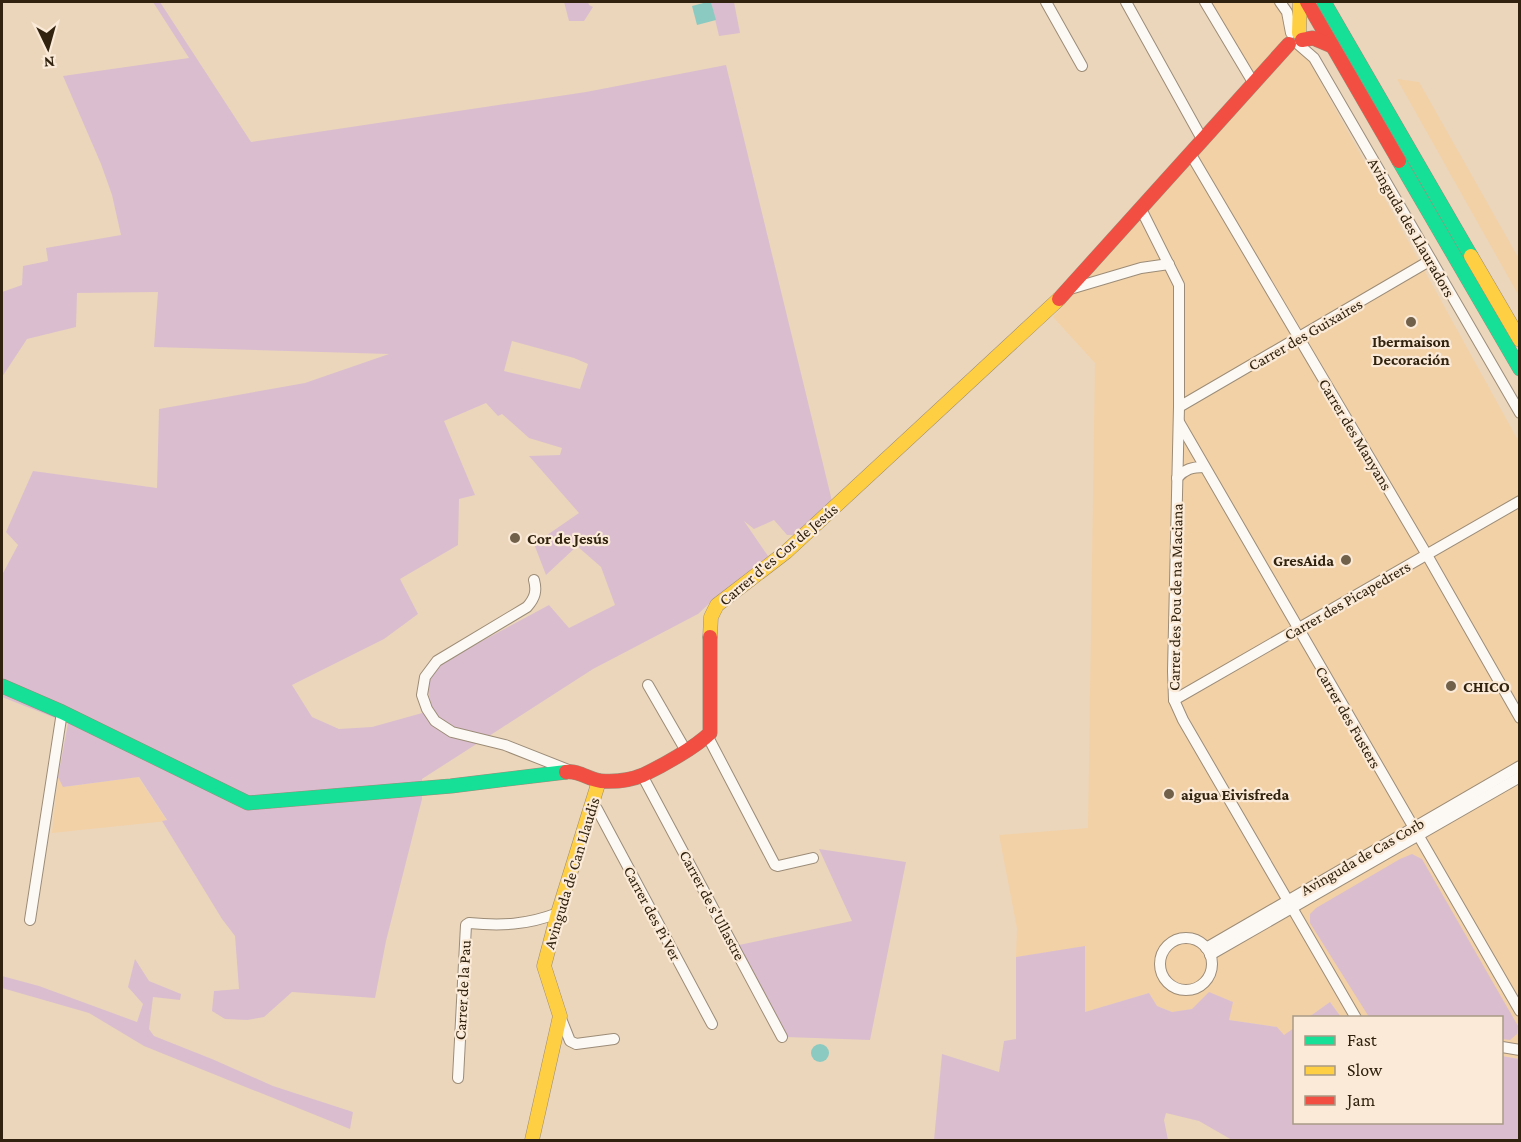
<svg xmlns="http://www.w3.org/2000/svg" width="1521" height="1142" viewBox="0 0 1521 1142" font-family="'Crimson Pro',serif">
<style>
.built{fill:#f2d1a6}
.green{fill:#dabecf;fill-rule:evenodd}
.water{fill:#8bcac1}
.lines{fill:none;stroke-linecap:round;stroke-linejoin:round}
.street-casing{stroke:#9c8c77;stroke-width:12}
.fast-casing{stroke:#9c8c77;stroke-width:15}
.slow-casing{stroke:#9c8c77;stroke-width:15}
.jam-casing{stroke:#9c8c77;stroke-width:15}
.street{stroke:#fcf9f5;stroke-width:10}
.fast{stroke:#16e098;stroke-width:14}
.slow{stroke:#ffcf43;stroke-width:14}
.jam{stroke:#f24e42;stroke-width:14}
.poi-dot{fill:#71614b;stroke:#faead7;stroke-width:2}
.labels{text-anchor:middle;stroke-width:4.5;stroke-linejoin:round;paint-order:stroke}
.street-label{font-size:16px;fill:#30220e;stroke:#faead7}
.poi-label{font-size:16px;font-weight:bold;fill:#30220e;stroke:#faead7;text-anchor:start}
</style>
<rect width="100%" height="100%" fill="#ebd6bb"/>
<g class="built">
<path d="M 1209,2 L 1287,2 L 1283,14 L 1519,442 L 1519,1059 L 1502,1056 L 1502,1018 L 1341,1017 L 1330,1002 L 1309,1017 L 1294,1018 L 1294,1028 L 1284,1036 L 1277,1027 L 1229,1020 L 1192,1009 L 1172,1012 L 1157,1006 L 1149,993 L 1085,1012 L 1085,947 L 1016,957 L 1017,928 L 999,835 L 1088,828 L 1095,363 L 1053,317 L 1259,88 Z"/>
<path d="M 1397,79 L 1419,82 L 1519,259 L 1519,296 Z"/>
<path d="M 58,777 L 64,787 L 138,777 L 167,821 L 52,833 Z"/>
</g>
<g class="green">
<path d="M 153,2 L 160,2 L 251,142 L 586,92 L 726,65 L 832,501 L 797,535 L 787,535 L 774,520 L 754,529 L 744,521 L 770,559 L 714,599 L 698,614 L 593,669 L 422,779 L 422,799 L 386,941 L 375,998 L 292,992 L 264,1017 L 247,1020 L 225,1019 L 212,1011 L 214,991 L 239,989 L 235,936 L 222,919 L 162,821 L 167,820 L 139,777 L 63,787 L 58,777 L 68,723 L 2,697 L 2,575 L 18,545 L 6,532 L 33,471 L 157,488 L 159,409 L 305,383 L 389,354 L 154,347 L 158,292 L 77,293 L 76,327 L 27,339 L 2,377 L 2,292 L 22,285 L 23,266 L 48,261 L 46,248 L 121,235 L 112,195 L 101,164 L 63,76 L 189,58 ZM 512,341 L 574,358 L 588,364 L 580,389 L 504,371 ZM 486,403 L 498,416 L 502,414 L 529,438 L 562,448 L 560,455 L 529,456 L 579,513 L 534,544 L 546,575 L 577,546 L 601,567 L 615,605 L 569,628 L 549,605 L 443,662 C 424,681 426,686 433,710 L 372,727 L 339,729 L 312,717 L 292,685 L 384,639 L 418,614 L 400,579 L 458,545 L 459,499 L 475,495 L 444,421 Z"/>
<path d="M 564,2 L 588,2 L 589,5 L 593,7 L 584,21 L 569,21 Z"/>
<path d="M 711,2 L 734,2 L 740,33 L 719,36 Z"/>
<path d="M 819,849 L 906,862 L 870,1040 L 786,1037 L 739,945 L 852,921 Z"/>
<path d="M 1412,854 L 1422,859 L 1518,1026 L 1517,1034 L 1510,1040 L 1502,1039 L 1502,1018 L 1369,1017 L 1310,923 L 1310,914 L 1316,908 L 1400,859 Z"/>
<path d="M 1085,946 L 1085,1012 L 1149,993 L 1157,1006 L 1172,1012 L 1192,1009 L 1209,992 L 1233,1002 L 1229,1020 L 1277,1027 L 1284,1035 L 1294,1028 L 1294,1122 L 1502,1122 L 1502,1056 L 1519,1059 L 1519,1140 L 1232,1140 L 1199,1121 L 1166,1113 L 1164,1120 L 1168,1140 L 934,1140 L 942,1054 L 999,1072 L 1004,1041 L 1016,1039 L 1016,957 Z"/>
<path d="M 135,959 L 149,981 L 181,994 L 180,1000 L 153,997 L 149,1029 L 154,1036 L 212,1059 L 273,1086 L 353,1112 L 350,1129 L 144,1046 L 89,1013 L 2,988 L 2,976 L 39,986 L 137,1022 L 143,1004 L 128,987 Z"/>
<path d="M 1330,1002 L 1341,1017 L 1309,1017 Z"/>
</g>
<g class="water">
<path d="M 707,2 L 711,2 L 716,20 L 697,25 L 692,6 Z"/>
<circle cx="820" cy="1053" r="9"/>
</g>
<g class="lines">
<g class="street-casing">
<g id="street">
<path d="M 1046,2 L 1082,66"/>
<path d="M 1126,2 L 1202,139"/>
<path d="M 1205,2 L 1254,84"/>
<path d="M 1280,2 L 1287,12 L 1291,33"/>
<path d="M 1299,45 L 1314,58 L 1520,413"/>
<path d="M 1190,153 L 1427,555 L 1520,718"/>
<path d="M 1141,209 L 1179,285 L 1179,407 L 1173,671 L 1174,700 L 1183,720 L 1356,1018"/>
<path d="M 1070,289 L 1141,268 L 1169,264"/>
<path d="M 1179,407 L 1431,260"/>
<path d="M 1179,422 L 1520,1011"/>
<path d="M 1177,478 C 1185,469 1192,467 1204,467"/>
<path d="M 534,580 C 537,591 535,598 527,607 L 437,661 L 425,677 L 422,695 L 427,709 L 435,721 L 452,732 L 505,745 L 571,771"/>
<path d="M 648,685 L 686,751"/>
<path d="M 1174,700 L 1520,501"/>
<path d="M 708,737 L 775,865 L 778,866 L 813,858"/>
<path d="M 642,775 L 782,1037"/>
<path d="M 591,805 L 597,809 L 712,1024"/>
<path d="M 30,920 L 62,712"/>
<circle cx="1186" cy="964" r="26"/>
<path d="M 1206,948 L 1520,766"/>
<path d="M 1210,955 L 1520,777"/>
<path d="M 560,1016 L 570,1041 L 576,1044 L 614,1039"/>
<path d="M 1502,1047 L 1520,1050"/>
<path d="M 458,1078 L 466,925 L 469,923 C 501,926 527,925 558,913"/>
</g>
</g>
<g class="fast-casing">
<g id="fast">
<path d="M 1324,2 L 1471,256"/>
<path d="M 1399,161 L 1520,369"/>
<path d="M 2,686 L 62,712 L 248,803 L 451,786 L 566,772"/>
</g>
</g>
<g class="slow-casing">
<g id="slow">
<path d="M 1299,33 L 1300,2"/>
<path d="M 1471,256 L 1520,340"/>
<path d="M 710,637 L 711,617 L 717,605 L 786,552 L 1059,299"/>
<path d="M 532,1140 L 560,1016 L 544,966 L 558,913 L 599,781"/>
</g>
</g>
<g class="jam-casing">
<g id="jam">
<path d="M 1307,2 L 1399,161"/>
<path d="M 1302,40 L 1313,38 L 1332,46"/>
<path d="M 1059,299 L 1289,44"/>
<path d="M 566,772 C 579,770 589,780 601,781 C 615,782 631,780 643,775 C 662,766 696,747 710,733 L 710,637"/>
</g>
</g>
<use href="#street" class="street"/>
<use href="#fast" class="fast"/>
<use href="#slow" class="slow"/>
<use href="#jam" class="jam"/>
</g>
<g class="poi-dot">
<circle cx="1411" cy="322" r="6"/>
<circle cx="515" cy="538" r="6"/>
<circle cx="1346" cy="560" r="6"/>
<circle cx="1451" cy="686" r="6"/>
<circle cx="1169" cy="794" r="6"/>
</g>
<g class="labels">
<g class="street-label">
<text transform="translate(1412 227) rotate(60)" y="6">Avinguda des Llauradors</text>
<text transform="translate(1305 334) rotate(-30)" y="6">Carrer des Guixaires</text>
<text transform="translate(1356 434) rotate(59)" y="6">Carrer des Manyans</text>
<text transform="translate(778 554) rotate(-40)" y="6">Carrer d'es Cor de Jesús</text>
<text transform="translate(1175 597) rotate(-89)" y="6">Carrer des Pou de na Maciana</text>
<text transform="translate(1347 600) rotate(-30)" y="6">Carrer des Picapedrers</text>
<text transform="translate(1349 717) rotate(60)" y="6">Carrer des Fusters</text>
<text transform="translate(1362 856) rotate(-30)" y="6">Avinguda de Cas Corb</text>
<text transform="translate(571 873) rotate(-73)" y="6">Avinguda de Can Llaudis</text>
<text transform="translate(713 905) rotate(62)" y="6">Carrer de s'Ullastre</text>
<text transform="translate(653 913) rotate(62)" y="6">Carrer des Pi Ver</text>
<text transform="translate(462 990) rotate(-87)" y="6">Carrer de la Pau</text>
</g>
<g class="poi-label">
<text x="1411" y="347" text-anchor="middle">Ibermaison<tspan x="1411" dy="18">Decoración</tspan></text>
<text x="527" y="544">Cor de Jesús</text>
<text x="1334" y="566" text-anchor="end">GresAida</text>
<text x="1463" y="692">CHICO</text>
<text x="1181" y="800">aigua Eivisfreda</text>
</g>
</g>
<rect width="1521" height="1142" fill="none" stroke="#30220e" stroke-width="6"/>
<rect x="1293" y="1016" width="210" height="108" fill="#faead7" stroke="#a99a87" stroke-width="1.5"/>
<rect x="1305" y="1036" width="30" height="9" fill="#16e098" stroke="#a99a87" stroke-width="1.5"/>
<text x="1347" y="1046" font-size="18" fill="#30220e">Fast</text>
<rect x="1305" y="1066" width="30" height="9" fill="#ffcf43" stroke="#a99a87" stroke-width="1.5"/>
<text x="1347" y="1076" font-size="18" fill="#30220e">Slow</text>
<rect x="1305" y="1096" width="30" height="9" fill="#f24e42" stroke="#a99a87" stroke-width="1.5"/>
<text x="1347" y="1106" font-size="18" fill="#30220e">Jam</text>
<g transform="translate(48 48) rotate(175)" stroke="#faead7" stroke-width="4.5" paint-order="stroke">
<path d="M0-4.5L10 22L0 15L-10 22Z" fill="#30220e"/>
<text y="-9" font-size="16" font-weight="bold" text-anchor="middle" fill="#30220e">N</text>
</g>
</svg>
